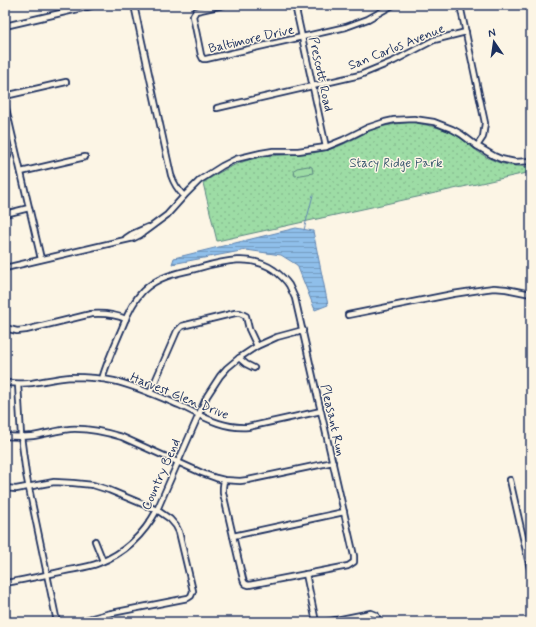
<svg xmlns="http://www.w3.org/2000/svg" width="536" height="627" viewBox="0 0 536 627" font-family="Mynerve,sans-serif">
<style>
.grass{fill:url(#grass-dots);stroke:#5c8682}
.pitch{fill:#9ddca5;stroke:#5c8682}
.water{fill:url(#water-rules);stroke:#6185b2}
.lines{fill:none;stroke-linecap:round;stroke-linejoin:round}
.stream{stroke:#6185b2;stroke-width:1}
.minor-casing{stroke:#1b2f5e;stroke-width:8}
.minor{stroke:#fcf5e5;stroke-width:4.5}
.labels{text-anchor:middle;stroke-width:3;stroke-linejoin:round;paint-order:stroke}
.street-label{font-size:13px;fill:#1b2f5e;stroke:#fcf5e5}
.park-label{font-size:13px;fill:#3c5a70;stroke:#fcf5e5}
</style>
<defs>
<pattern id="grass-dots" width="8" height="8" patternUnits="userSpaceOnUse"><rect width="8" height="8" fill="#9ddca5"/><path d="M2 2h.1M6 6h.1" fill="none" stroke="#87bd90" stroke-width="1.8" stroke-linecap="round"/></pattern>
<pattern id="water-rules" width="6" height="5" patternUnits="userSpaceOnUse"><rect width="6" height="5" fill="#8fbfea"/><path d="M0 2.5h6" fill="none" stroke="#749cc1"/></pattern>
</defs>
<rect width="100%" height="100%" fill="#fcf5e5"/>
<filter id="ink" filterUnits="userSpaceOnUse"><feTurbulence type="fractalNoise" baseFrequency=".025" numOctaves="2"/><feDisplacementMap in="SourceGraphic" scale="8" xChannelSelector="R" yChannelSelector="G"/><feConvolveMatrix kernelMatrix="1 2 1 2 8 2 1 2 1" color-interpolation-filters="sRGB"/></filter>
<g filter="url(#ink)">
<path class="grass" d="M 411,122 C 425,125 440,127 453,133 C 461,137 467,143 473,148 C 491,162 508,168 531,166 L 531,172 L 217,241 L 203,183 C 223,169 245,158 270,156 C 291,154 311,155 331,149 C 345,145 358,136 372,130 C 385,125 398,124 411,122 Z"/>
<path class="pitch" d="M 308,166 L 312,167 L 313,173 L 295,176 L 294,170 L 297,168 Z"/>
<path class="water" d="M 296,228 L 313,231 L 328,305 L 315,310 L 297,265 L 281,255 L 246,250 L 172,264 L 174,258 Z"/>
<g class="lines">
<path class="stream" d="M 304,230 L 313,195"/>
<g class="minor-casing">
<g id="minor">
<path d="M 134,5 L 171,175 C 174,184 177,189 184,196"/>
<path d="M 223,5 L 196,11 L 193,16 L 201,55 L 203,59 L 206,59 L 346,27 L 368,19 L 393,5"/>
<path d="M 295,5 L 326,147"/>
<path d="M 460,5 L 485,123 L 483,137 L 477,146"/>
<path d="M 5,26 L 91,6"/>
<path d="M 5,96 L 66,82"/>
<path d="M 5,104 L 41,259"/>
<path d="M 217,108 L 360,75 L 394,61 L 434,40 L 466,32"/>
<path d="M 5,142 L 8,156 L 5,160"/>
<path d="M 21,172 L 85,157"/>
<path d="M 5,214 L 29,208"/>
<path d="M 126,238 L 132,234 L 148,227"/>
<path d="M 5,268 L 112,243 L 134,238 L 140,235 L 167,215 L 184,196 L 200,180 L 222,166 L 236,159 L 261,153 L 273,151 L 298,151 L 326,147 L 343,140 L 367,128 L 385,122 L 394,120 L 414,119 L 434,122 L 452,129 L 461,134 L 477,146 L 494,156 L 501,159 L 515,162 L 531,161"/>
<path d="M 348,315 L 453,294 L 486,289 L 494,288 L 506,289 L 531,294"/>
<path d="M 5,328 L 17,331 L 26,330 L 91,314 C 104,313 114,314 126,319"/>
<path d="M 239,358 L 246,364 L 254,368"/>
<path d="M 102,379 C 107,361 115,345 122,328 C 127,315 133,301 143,291 C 157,277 176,273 195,269 C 221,262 249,253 274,270 C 279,274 285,279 289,285 C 291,289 293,294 295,298 L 354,556 L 354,562 L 348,566 L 249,585 C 245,584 244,583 243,579 L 223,493 L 223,487 L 224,480"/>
<path d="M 5,383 C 14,383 23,384 32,383 C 45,381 58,378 71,377 C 85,377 100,378 114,381 C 136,386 158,396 179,405 C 202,416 222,429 248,427 L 321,411"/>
<path d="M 18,384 L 21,436 L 26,474 L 57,622"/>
<path d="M 150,393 L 177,331 L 182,326 L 235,313 L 240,313 L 246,316 L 249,329 L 257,346"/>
<path d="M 5,436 C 14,437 24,437 33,436 C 46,434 58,430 70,429 C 88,428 105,432 122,437 L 202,473 L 216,478 L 224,480 L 240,481 L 248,480 L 333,462"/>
<path d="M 510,480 L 531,573"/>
<path d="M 5,488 L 16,489 L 54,482 L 73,483 L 93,485 L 109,490 L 157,510 L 170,519 L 176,526 L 179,532 L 193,591 L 191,596 L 188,598 L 107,614 L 77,622"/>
<path d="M 233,536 L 344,512"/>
<path d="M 95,541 L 103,561"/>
<path d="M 306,574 L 316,622"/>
<path d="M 5,583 C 23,580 41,576 60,572 C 72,569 87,568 99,563 C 125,553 144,534 157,510 L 207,396 L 220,376 L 227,368 L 239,358 L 257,346 L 277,337 L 303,330"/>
<path d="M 326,622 L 371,613 L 376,615 L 379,622"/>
</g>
</g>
<use href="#minor" class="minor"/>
</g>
</g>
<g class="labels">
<g class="street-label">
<text transform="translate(251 38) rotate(-13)" y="5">Baltimore Drive</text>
<text transform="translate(396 46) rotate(-22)" y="5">San Carlos Avenue</text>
<text transform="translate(322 74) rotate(78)" y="5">Prescott Road</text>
<text transform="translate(180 395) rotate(22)" y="5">Harvest Glen Drive</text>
<text transform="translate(334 420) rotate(77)" y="5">Pleasant Run</text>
<text transform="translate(160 474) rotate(-66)" y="5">Country Bend</text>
</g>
<g class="park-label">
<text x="396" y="167">Stacy Ridge Park</text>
</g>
</g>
<rect width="536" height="627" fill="none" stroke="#fcf5e5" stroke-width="20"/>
<rect x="10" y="10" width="516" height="607" fill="none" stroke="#1b2f5e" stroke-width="1.5" filter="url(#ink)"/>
<g transform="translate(494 42) rotate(347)" stroke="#fcf5e5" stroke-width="3" paint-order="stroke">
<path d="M0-3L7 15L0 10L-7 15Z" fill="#1b2f5e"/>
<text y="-6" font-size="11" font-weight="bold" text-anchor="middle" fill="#1b2f5e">N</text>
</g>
</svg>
